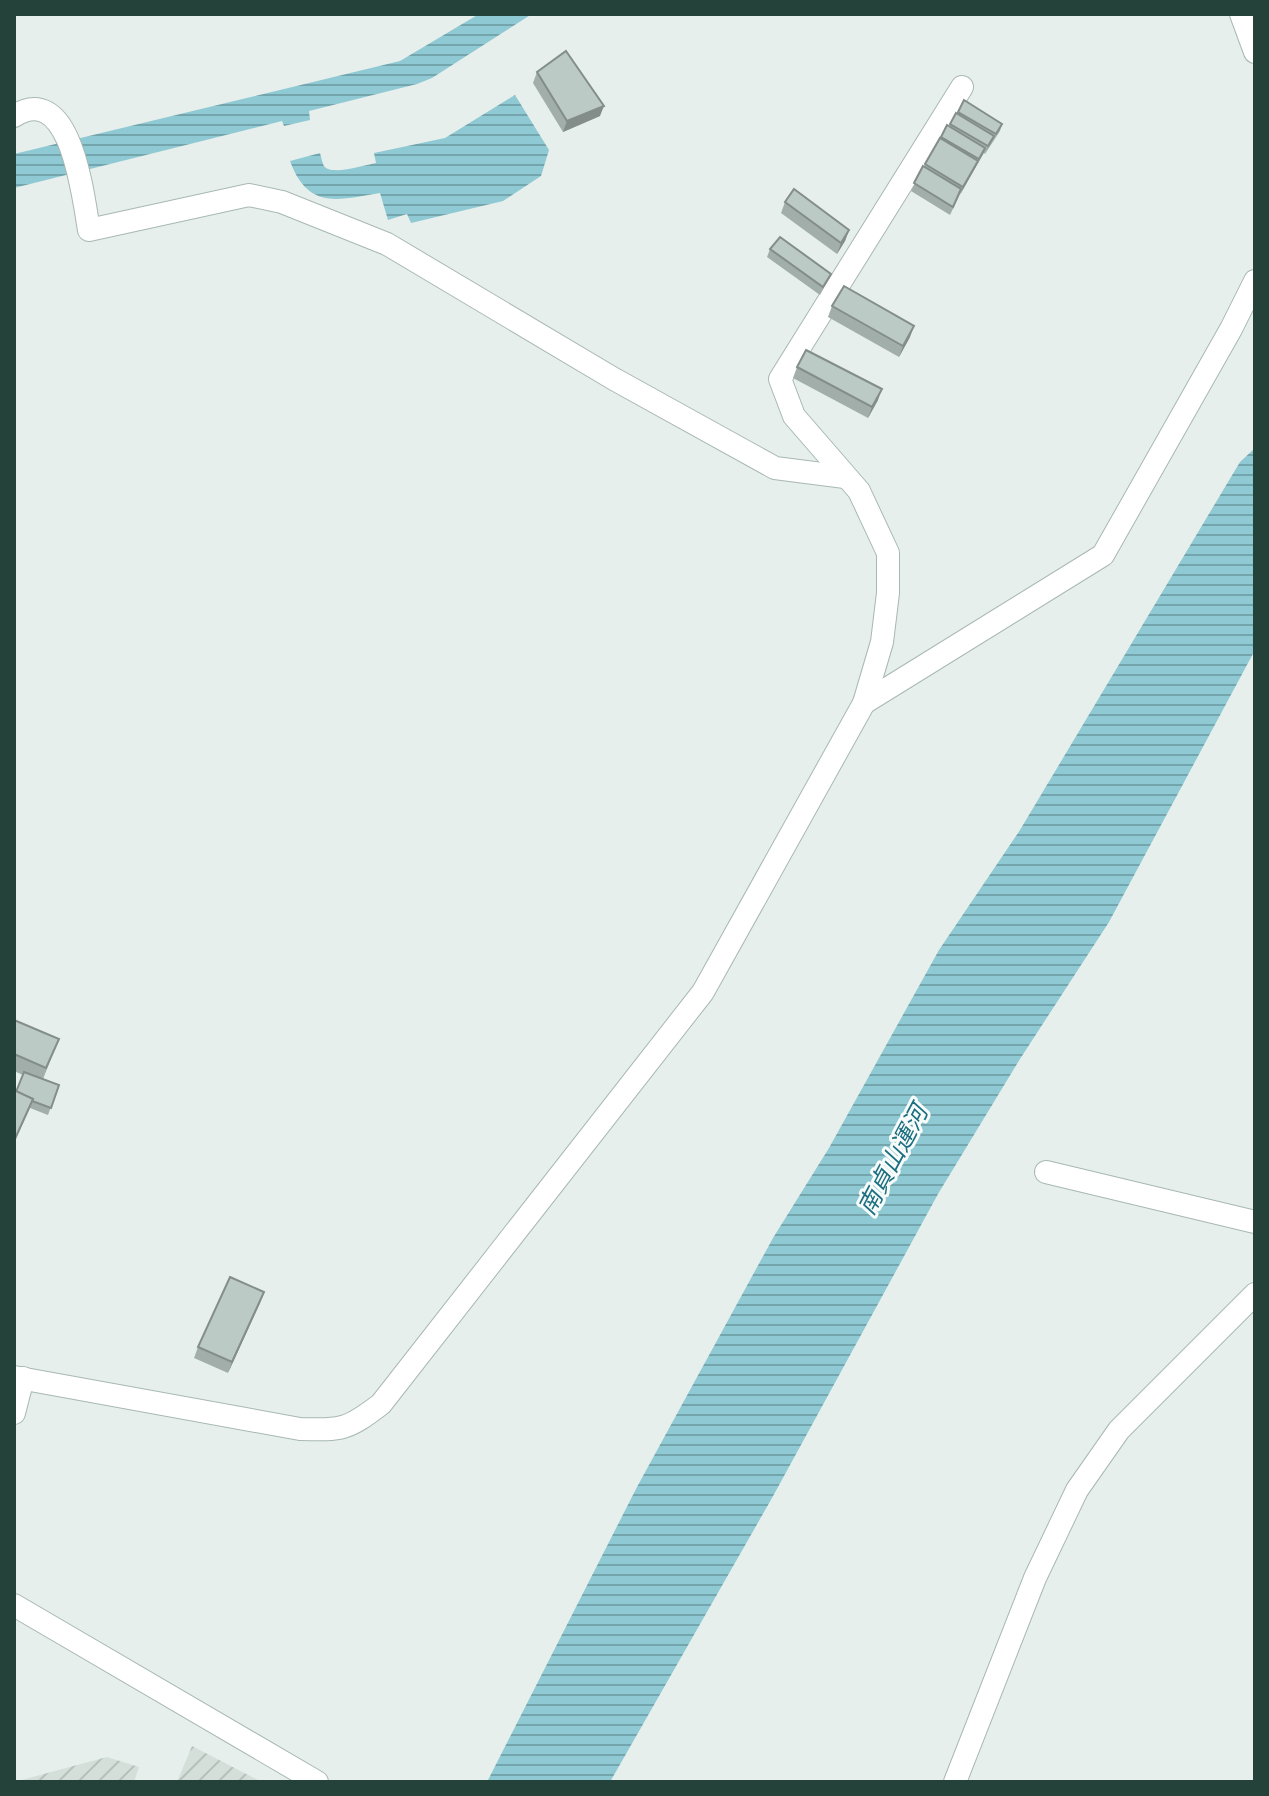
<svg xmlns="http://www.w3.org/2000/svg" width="1269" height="1796" viewBox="0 0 1269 1796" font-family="Arial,'Noto Sans JP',sans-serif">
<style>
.industrial{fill:url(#industrial-furrows)}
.water{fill:url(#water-rules)}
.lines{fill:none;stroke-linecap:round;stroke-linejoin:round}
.minor-casing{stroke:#a8b8b2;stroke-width:24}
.minor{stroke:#fff;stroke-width:22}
.wall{fill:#a1aea9}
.shaded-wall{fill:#838d89}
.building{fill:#bbcac4;stroke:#838d89;stroke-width:2}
.labels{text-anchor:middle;stroke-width:6;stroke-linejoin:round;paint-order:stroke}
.water-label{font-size:24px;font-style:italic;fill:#1c6f80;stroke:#f7fbf9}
</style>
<defs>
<pattern id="industrial-furrows" width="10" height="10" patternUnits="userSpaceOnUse" patternTransform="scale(2)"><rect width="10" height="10" fill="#d4dfda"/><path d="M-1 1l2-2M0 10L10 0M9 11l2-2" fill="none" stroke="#b6c1bc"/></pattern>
<pattern id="water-rules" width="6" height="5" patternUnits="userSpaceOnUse" patternTransform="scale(2)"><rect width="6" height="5" fill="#8ec9d4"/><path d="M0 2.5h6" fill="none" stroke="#74a5ad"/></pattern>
</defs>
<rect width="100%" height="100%" fill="#e6efeb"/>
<g class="industrial">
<path d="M 192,1746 L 262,1782 L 177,1782 Z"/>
<path d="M 107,1757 L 139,1767 L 134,1782 L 14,1782 Z"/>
</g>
<g class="water">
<path d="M 479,14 L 532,14 L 432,78 L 417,84 L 309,111 L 310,120 L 284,126 L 282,121 L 14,188 L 14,154 L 400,61 Z"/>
<path d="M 515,95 L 549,150 L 541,176 L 503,201 L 411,223 L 407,214 L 388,220 L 380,193 C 338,200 308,210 290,161 L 320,153 C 320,153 323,165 324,166 C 331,176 365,165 376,163 L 374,153 L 445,138 Z"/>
<path d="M 1255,448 L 1255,650 L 1109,922 L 1020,1059 L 938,1194 L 772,1498 L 610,1782 L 487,1782 L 637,1487 L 773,1238 L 829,1148 L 939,950 L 1020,830 L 1240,462 Z"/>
</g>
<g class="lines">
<g class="minor-casing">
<g id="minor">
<path d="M 1241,14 L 1255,52"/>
<path d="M 14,116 C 71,80 83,196 89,230 L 249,195 L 282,202 L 387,244 L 614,379 L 775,468 L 845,477"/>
<path d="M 864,703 L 1103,555 L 1231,329 L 1255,281"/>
<path d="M 1046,1172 L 1255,1222"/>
<path d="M 14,1377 L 300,1429 C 343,1430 347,1430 381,1404 L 703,992 L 864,703 L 882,642 L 888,593 L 888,553 L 859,491 L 794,416 L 780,379 L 962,87"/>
<path d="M 14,1413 L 23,1378"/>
<path d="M 14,1605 L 317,1782"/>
<path d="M 955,1782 L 1035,1578 L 1077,1490 L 1119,1430 L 1255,1294"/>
</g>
</g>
<use href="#minor" class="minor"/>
</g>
<g class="wall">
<path d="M 537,72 L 600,116 L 563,132 L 533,83 Z"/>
<path d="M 964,100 L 1002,124 L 1000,131 L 985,154 L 984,153 L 960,194 L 950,215 L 911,191 L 925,164 L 947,125 L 949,126 L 956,113 L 957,114 Z"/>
<path d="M 785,202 L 849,230 L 845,241 L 837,254 L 781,213 Z"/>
<path d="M 770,249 L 831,274 L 820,295 L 767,257 Z"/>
<path d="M 832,306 L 910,337 L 899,357 L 828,317 Z"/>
<path d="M 797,367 L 878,400 L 868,418 L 793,378 Z"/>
<path d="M 14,1020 L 59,1039 L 43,1079 L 59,1085 L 48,1115 L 30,1108 L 14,1143 L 14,1090 L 16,1092 L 23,1075 L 14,1071 Z"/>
<path d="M 264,1292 L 228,1373 L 194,1358 L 198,1347 Z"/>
</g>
<g class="shaded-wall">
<path d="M 604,106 L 600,116 L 563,132 L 567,121 Z"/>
<path d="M 978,161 L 975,168 L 960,195 L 963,187 Z"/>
<path d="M 849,230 L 845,241 L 837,254 L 841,243 Z"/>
<path d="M 914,326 L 910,337 L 899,357 L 903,346 Z"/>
<path d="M 882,389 L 878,400 L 868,418 L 872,407 Z"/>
<path d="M 264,1292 L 260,1303 L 228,1373 L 232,1362 Z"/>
</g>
<g class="building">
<path d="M 566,51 L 604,106 L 567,121 L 537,72 Z"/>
<path d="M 964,100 L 1002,124 L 996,134 L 958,112 Z"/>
<path d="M 956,113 L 994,136 L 988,146 L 950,124 Z"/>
<path d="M 947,125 L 985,148 L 979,159 L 941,137 Z"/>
<path d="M 940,138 L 978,161 L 963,187 L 925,164 Z"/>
<path d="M 923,166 L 961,189 L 953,207 L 914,183 Z"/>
<path d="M 794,189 L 849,230 L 841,243 L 785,202 Z"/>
<path d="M 780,237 L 831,274 L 823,287 L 770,249 Z"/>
<path d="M 844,286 L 914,326 L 903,346 L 832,306 Z"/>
<path d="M 806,350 L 882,389 L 872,407 L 797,367 Z"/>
<path d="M 14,1020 L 59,1039 L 46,1068 L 14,1054 Z"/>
<path d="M 24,1072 L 59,1085 L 51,1108 L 32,1101 L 33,1099 L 16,1092 Z"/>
<path d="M 14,1090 L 33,1099 L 14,1141 Z"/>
<path d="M 230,1277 L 264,1292 L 232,1362 L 198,1347 Z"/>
</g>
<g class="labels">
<g class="water-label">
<text transform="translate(893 1160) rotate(-62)" y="8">南貞山運河</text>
</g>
</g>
<rect width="1269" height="1796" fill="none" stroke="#24423a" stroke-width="32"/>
</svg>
